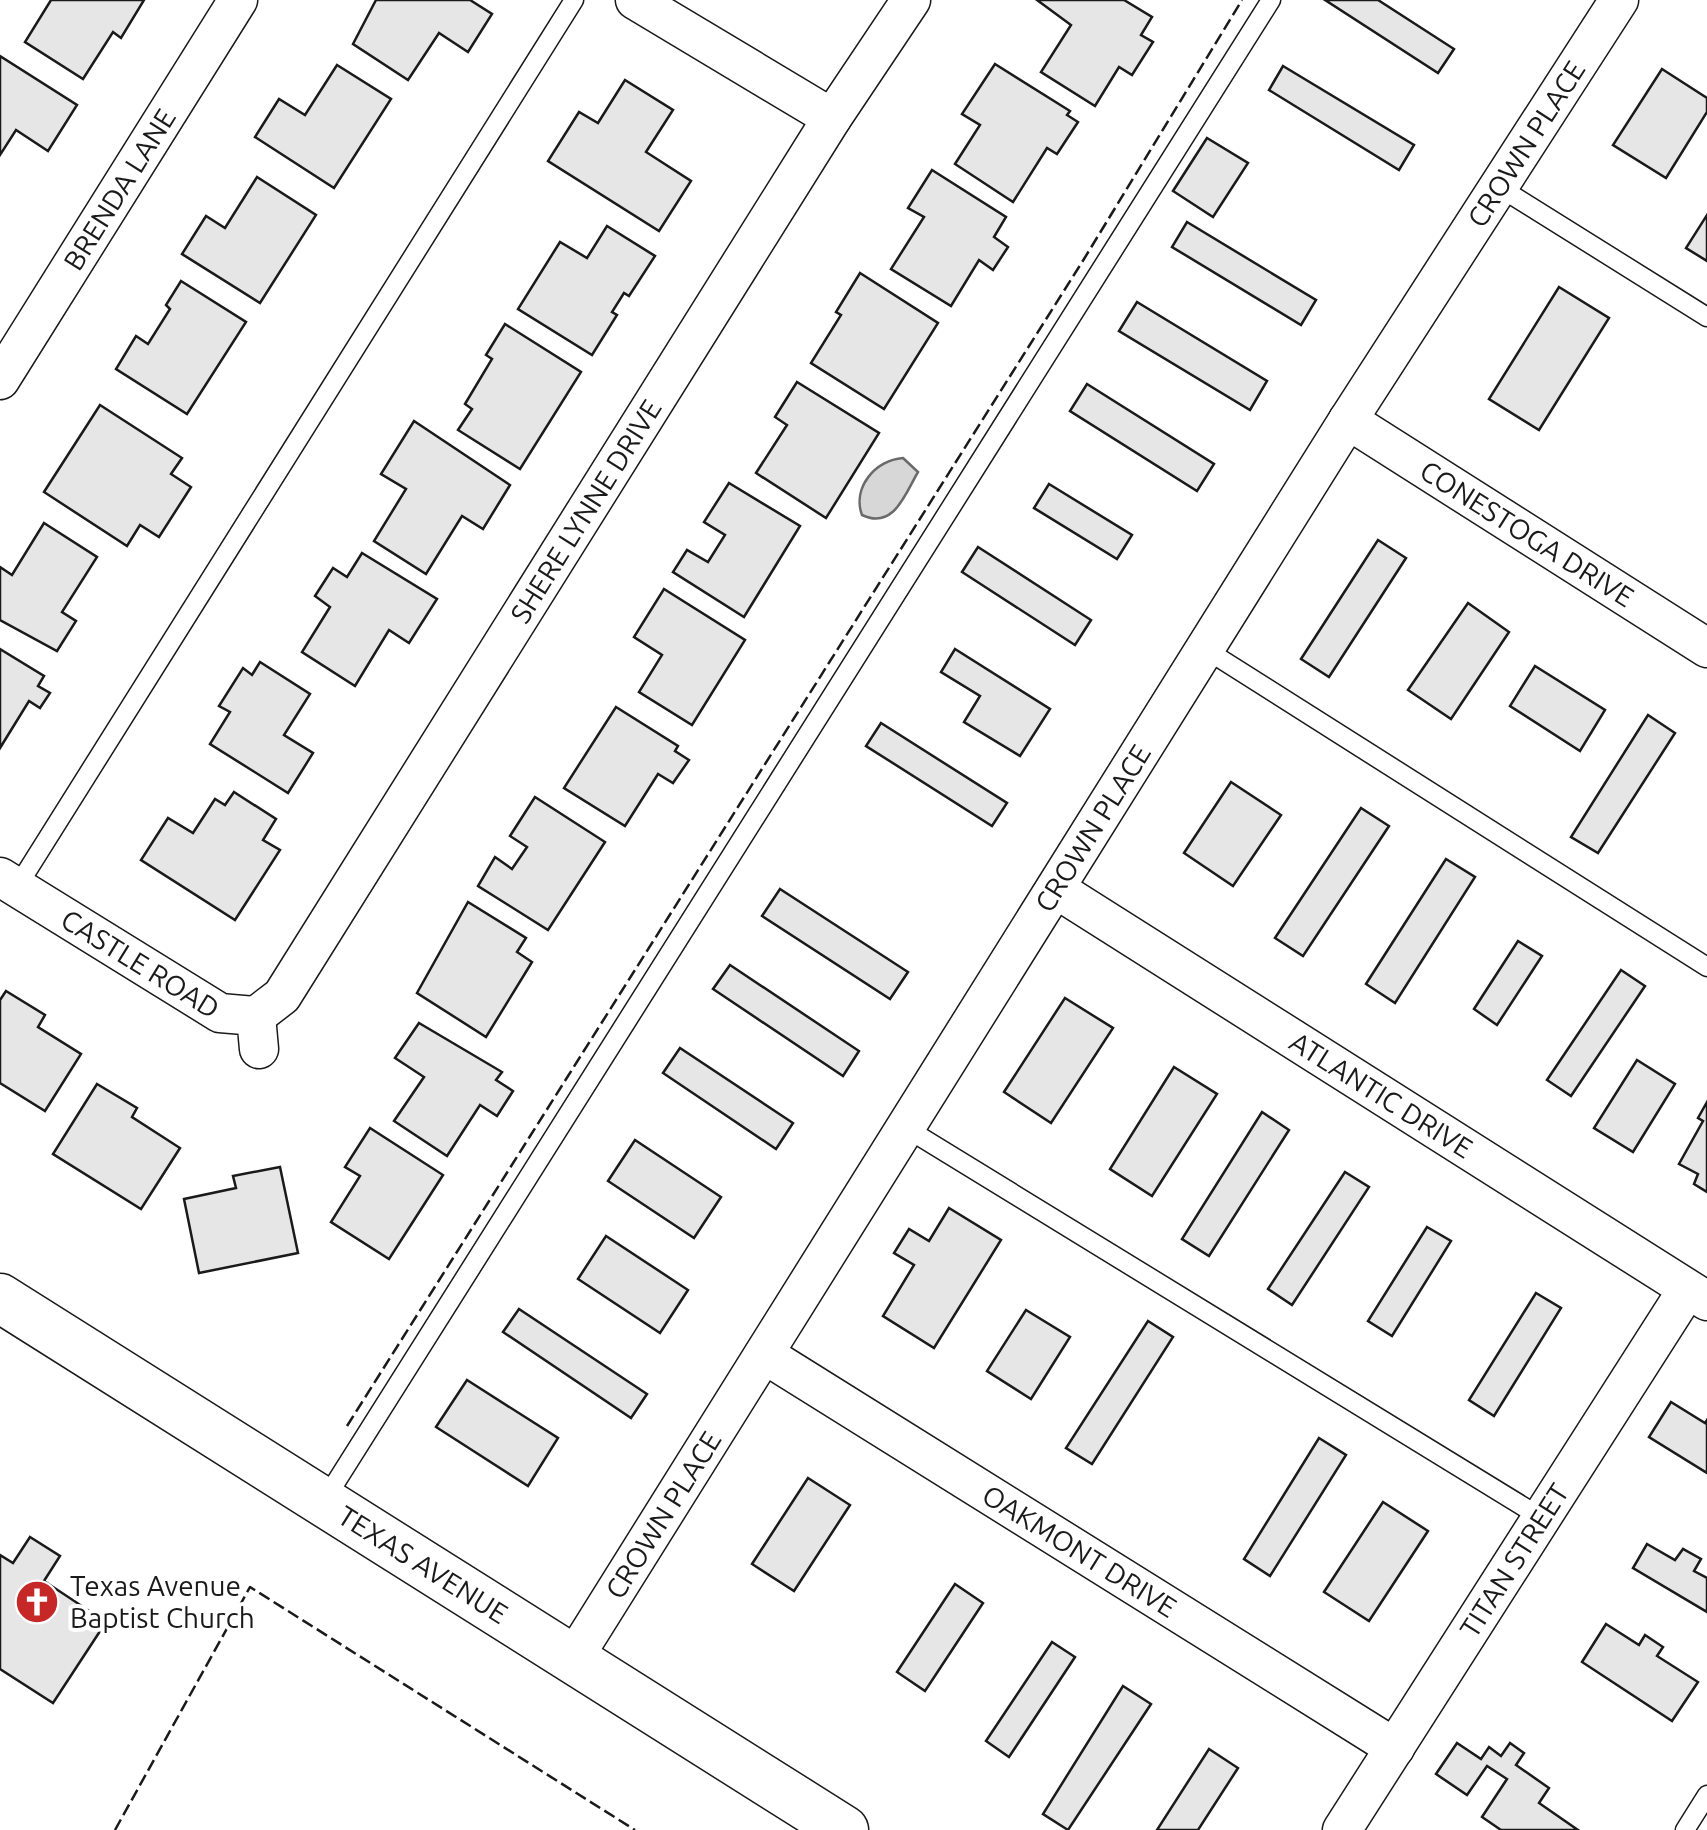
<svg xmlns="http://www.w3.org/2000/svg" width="1707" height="1830" viewBox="0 0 1707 1830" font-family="Ubuntu,sans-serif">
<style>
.water{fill:#d7d7d7;stroke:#6a6a6a;stroke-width:2.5}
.building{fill:#e6e6e6;stroke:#1a1a1a;stroke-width:2.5}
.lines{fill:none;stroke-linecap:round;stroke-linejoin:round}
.service-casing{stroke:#1a1a1a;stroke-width:21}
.minor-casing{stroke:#1a1a1a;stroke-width:41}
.tertiary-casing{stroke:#1a1a1a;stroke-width:51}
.service{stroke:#fff;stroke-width:18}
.minor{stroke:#fff;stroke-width:38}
.tertiary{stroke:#fff;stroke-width:48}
.fence{stroke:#1a1a1a;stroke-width:2.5;stroke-dasharray:12 5;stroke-linecap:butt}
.labels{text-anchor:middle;stroke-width:8;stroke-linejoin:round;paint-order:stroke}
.street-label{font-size:28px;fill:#1a1a1a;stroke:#fff}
.poi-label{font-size:28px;fill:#1a1a1a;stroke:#fff;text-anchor:start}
</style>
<rect width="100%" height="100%" fill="#fff"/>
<path class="water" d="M 903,458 L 918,472 C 905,494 894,530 862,515 C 852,488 875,460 903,458 Z"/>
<g class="building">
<path d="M 51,0 L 144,0 L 121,38 L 113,32 L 83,79 L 25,42 Z"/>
<path d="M 376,0 L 470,0 L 492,14 L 468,52 L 439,33 L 408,80 L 353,44 Z"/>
<path d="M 1037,0 L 1124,0 L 1152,17 L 1141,35 L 1153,42 L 1132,75 L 1119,67 L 1095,106 L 1041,72 L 1071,25 Z"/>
<path d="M 1325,0 L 1378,0 L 1454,49 L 1438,73 Z"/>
<path d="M 0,56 L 77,105 L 48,151 L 16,130 L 0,155 Z"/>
<path d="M 995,64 L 1070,111 L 1067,115 L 1078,122 L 1057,154 L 1047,148 L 1013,202 L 955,164 L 980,125 L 962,114 Z"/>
<path d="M 337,65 L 391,99 L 334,188 L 255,137 L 279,99 L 305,115 Z"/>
<path d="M 1283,66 L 1414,145 L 1399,170 L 1269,90 Z"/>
<path d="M 1662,69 L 1707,98 L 1707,112 L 1666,178 L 1613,145 Z"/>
<path d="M 625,80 L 673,110 L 646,152 L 691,181 L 659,231 L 548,161 L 579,112 L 598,123 Z"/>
<path d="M 1207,138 L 1248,163 L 1213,217 L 1173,191 Z"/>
<path d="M 932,170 L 1006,217 L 994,237 L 1008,247 L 993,270 L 979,260 L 951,306 L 891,269 L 924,217 L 908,208 Z"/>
<path d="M 257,177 L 316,215 L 260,303 L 182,254 L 206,216 L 225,228 Z"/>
<path d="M 1707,215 L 1707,261 L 1686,248 Z"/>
<path d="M 1187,222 L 1316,300 L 1301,325 L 1172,247 Z"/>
<path d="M 607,226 L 655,256 L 629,296 L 624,293 L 612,312 L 617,315 L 592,355 L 518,309 L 560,242 L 587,258 Z"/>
<path d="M 860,273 L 938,323 L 884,409 L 811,363 L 841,315 L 836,312 Z"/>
<path d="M 181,281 L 246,322 L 187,414 L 116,369 L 136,336 L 148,344 L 170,309 L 166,305 Z"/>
<path d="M 1559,287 L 1609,318 L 1539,430 L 1489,399 Z"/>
<path d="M 1137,302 L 1267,381 L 1250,410 L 1119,331 Z"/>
<path d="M 505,324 L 581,372 L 520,469 L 458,430 L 472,409 L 465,404 L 492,359 L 486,355 Z"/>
<path d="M 797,382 L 879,433 L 826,518 L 756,473 L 787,425 L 775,417 Z"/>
<path d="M 1087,384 L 1214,464 L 1197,491 L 1070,411 Z"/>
<path d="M 100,405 L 182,458 L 171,474 L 191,487 L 159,537 L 140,525 L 127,546 L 44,492 Z"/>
<path d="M 414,421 L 510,485 L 483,529 L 462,516 L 426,574 L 374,541 L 406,489 L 381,474 Z"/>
<path d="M 729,483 L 800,526 L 744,617 L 673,572 L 687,550 L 708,562 L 725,535 L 704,522 Z"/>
<path d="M 1049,484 L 1132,535 L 1117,559 L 1034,508 Z"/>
<path d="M 44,523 L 97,557 L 62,612 L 76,621 L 57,651 L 0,620 L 0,567 L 12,575 Z"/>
<path d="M 1378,540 L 1406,558 L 1329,677 L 1301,659 Z"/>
<path d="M 978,547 L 1091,620 L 1075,645 L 962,572 Z"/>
<path d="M 362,553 L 437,599 L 409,643 L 389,630 L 355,686 L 302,652 L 330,607 L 315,596 L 333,568 L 347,577 Z"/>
<path d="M 664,589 L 745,640 L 692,725 L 639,692 L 662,655 L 634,637 Z"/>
<path d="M 1468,603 L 1509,632 L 1451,719 L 1408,690 Z"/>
<path d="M 0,649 L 44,676 L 38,686 L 50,693 L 40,708 L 29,701 L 0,748 Z"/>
<path d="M 955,649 L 1050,709 L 1020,756 L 964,722 L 980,696 L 941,672 Z"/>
<path d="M 260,662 L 310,694 L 284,735 L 313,753 L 288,793 L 210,744 L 230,712 L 219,706 L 243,668 L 252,675 Z"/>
<path d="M 1535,666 L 1605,710 L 1580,751 L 1510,706 Z"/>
<path d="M 616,707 L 678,746 L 675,751 L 689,760 L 673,783 L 658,774 L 625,826 L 564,788 Z"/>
<path d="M 1648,715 L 1675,733 L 1598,853 L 1571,837 Z"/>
<path d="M 881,723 L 1007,803 L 992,826 L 866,746 Z"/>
<path d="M 1231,782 L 1281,815 L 1233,886 L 1184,853 Z"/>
<path d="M 234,792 L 276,819 L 263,840 L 280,850 L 235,920 L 141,860 L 168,818 L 193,833 L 215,799 L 225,805 Z"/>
<path d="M 535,797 L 605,842 L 548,930 L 478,886 L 495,857 L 512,869 L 527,847 L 510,836 Z"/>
<path d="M 1361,808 L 1389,826 L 1303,956 L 1275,938 Z"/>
<path d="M 1446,859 L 1475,877 L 1395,1003 L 1366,984 Z"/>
<path d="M 780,889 L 908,972 L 890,999 L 762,916 Z"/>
<path d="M 468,902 L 526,938 L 517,952 L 532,962 L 486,1037 L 417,993 Z"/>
<path d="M 1518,941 L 1542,956 L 1497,1025 L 1474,1009 Z"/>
<path d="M 730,965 L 859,1051 L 843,1076 L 713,989 Z"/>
<path d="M 1621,970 L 1645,986 L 1571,1096 L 1547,1080 Z"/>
<path d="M 6,991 L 45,1015 L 38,1027 L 81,1054 L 45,1111 L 0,1083 L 0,1000 Z"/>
<path d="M 1065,998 L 1113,1028 L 1051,1123 L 1004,1092 Z"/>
<path d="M 419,1023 L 502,1072 L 496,1080 L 513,1091 L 497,1116 L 480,1105 L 447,1156 L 394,1121 L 424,1077 L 395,1058 Z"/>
<path d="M 680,1048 L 793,1123 L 776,1149 L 663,1073 Z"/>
<path d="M 1637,1060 L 1675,1084 L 1633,1152 L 1594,1128 Z"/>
<path d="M 1174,1067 L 1217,1094 L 1152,1196 L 1110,1169 Z"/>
<path d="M 97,1084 L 137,1108 L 132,1117 L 180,1148 L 141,1209 L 53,1154 Z"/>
<path d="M 1707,1102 L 1707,1192 L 1694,1184 L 1698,1174 L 1679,1164 L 1703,1121 L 1698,1118 Z"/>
<path d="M 1262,1112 L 1289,1130 L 1209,1256 L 1182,1239 Z"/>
<path d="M 370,1128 L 443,1175 L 389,1259 L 331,1222 L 360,1176 L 345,1167 Z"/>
<path d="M 635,1140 L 721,1197 L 694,1238 L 608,1181 Z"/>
<path d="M 280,1167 L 298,1253 L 199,1273 L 184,1199 L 236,1188 L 233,1176 Z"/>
<path d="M 1345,1172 L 1369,1187 L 1292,1305 L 1268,1289 Z"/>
<path d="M 949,1208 L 1001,1240 L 934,1348 L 883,1316 L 914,1265 L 894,1253 L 909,1229 L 929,1241 Z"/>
<path d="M 1427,1227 L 1451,1241 L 1392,1336 L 1368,1321 Z"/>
<path d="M 606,1236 L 688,1290 L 660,1333 L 578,1279 Z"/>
<path d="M 1536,1293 L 1561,1308 L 1494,1416 L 1469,1400 Z"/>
<path d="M 519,1309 L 647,1394 L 631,1418 L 503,1332 Z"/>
<path d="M 1026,1310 L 1070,1337 L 1031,1399 L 987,1371 Z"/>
<path d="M 1148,1321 L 1173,1337 L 1092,1464 L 1066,1448 Z"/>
<path d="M 467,1380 L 558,1438 L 528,1486 L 436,1427 Z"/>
<path d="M 1671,1402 L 1705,1423 L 1707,1420 L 1707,1473 L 1649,1437 Z"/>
<path d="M 1319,1438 L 1346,1455 L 1270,1576 L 1244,1559 Z"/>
<path d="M 808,1478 L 850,1505 L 794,1591 L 752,1564 Z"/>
<path d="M 1383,1502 L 1428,1531 L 1369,1621 L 1324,1592 Z"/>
<path d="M 30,1537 L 60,1556 L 44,1581 L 106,1622 L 53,1703 L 0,1669 L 0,1555 L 13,1563 Z"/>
<path d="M 1647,1544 L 1675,1560 L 1683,1549 L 1701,1559 L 1694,1571 L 1707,1578 L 1707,1612 L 1633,1568 Z"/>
<path d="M 955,1584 L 983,1603 L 925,1691 L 897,1672 Z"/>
<path d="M 1606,1624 L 1639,1645 L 1645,1635 L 1663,1647 L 1657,1656 L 1698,1682 L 1672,1721 L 1582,1662 Z"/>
<path d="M 1052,1642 L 1075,1657 L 1009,1757 L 986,1741 Z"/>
<path d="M 1123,1686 L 1151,1704 L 1068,1830 L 1043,1814 Z"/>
<path d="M 1457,1743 L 1481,1759 L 1489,1747 L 1501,1756 L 1510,1743 L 1524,1753 L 1516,1765 L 1549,1788 L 1539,1803 L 1578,1830 L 1501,1830 L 1482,1817 L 1507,1779 L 1487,1766 L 1467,1795 L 1436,1774 Z"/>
<path d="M 1209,1749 L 1238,1768 L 1198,1830 L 1157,1830 Z"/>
</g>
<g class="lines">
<g class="service-casing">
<g id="service">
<path d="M 1499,187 L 1707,317"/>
<path d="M 1205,649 L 1707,967"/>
<path d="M 17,887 L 574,0"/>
<path d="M 906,1128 L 1542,1518"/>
<path d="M 324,1501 L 1271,0"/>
<path d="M 1685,1830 L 1707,1795"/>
</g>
</g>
<g class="minor-casing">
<g id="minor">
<path d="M 635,0 L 832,118"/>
<path id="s1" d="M 0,380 L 238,0"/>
<path id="s2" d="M 1348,420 L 1707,648"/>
<path id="s3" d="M 0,877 L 220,1013 L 256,1016 L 259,1049"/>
<path id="s4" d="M 1056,889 L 1707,1301"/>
<path id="s5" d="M 256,1016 L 282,996 L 832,118 L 911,0"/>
<path id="s6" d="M 764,1354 L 1395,1748"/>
<path id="s7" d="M 573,1659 L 1348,420 L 1619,0"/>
<path id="s8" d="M 1342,1830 L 1687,1290"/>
</g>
</g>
<g class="tertiary-casing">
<g id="tertiary">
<path id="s9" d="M 0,1298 L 844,1830"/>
</g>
</g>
<use href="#service" class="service"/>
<use href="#minor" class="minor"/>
<use href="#tertiary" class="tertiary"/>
<g class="fence">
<path d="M 347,1426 L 1084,259 L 1242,0"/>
<path d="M 115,1830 L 250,1587 L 635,1830"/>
</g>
</g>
<defs>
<g id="church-disc" transform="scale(2.25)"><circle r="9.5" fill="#c62828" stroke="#fff"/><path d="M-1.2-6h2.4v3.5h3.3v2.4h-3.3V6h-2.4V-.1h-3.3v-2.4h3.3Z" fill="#fff"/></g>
</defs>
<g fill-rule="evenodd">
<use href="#church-disc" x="37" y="1602"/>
</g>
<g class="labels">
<g class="street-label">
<text dy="10" stroke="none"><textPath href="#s7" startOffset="1790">CROWN PLACE</textPath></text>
<text dy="10" stroke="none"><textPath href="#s1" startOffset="225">BRENDA LANE</textPath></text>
<text dy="10" stroke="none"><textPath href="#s5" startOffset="605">SHERE LYNNE DRIVE</textPath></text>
<text dy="10" stroke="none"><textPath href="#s2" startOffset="212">CONESTOGA DRIVE</textPath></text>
<text dy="10" stroke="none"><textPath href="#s7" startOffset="980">CROWN PLACE</textPath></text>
<text dy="10" stroke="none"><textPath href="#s3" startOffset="165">CASTLE ROAD</textPath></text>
<text dy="10" stroke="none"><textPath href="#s4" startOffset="385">ATLANTIC DRIVE</textPath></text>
<text dy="10" stroke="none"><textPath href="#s7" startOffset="170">CROWN PLACE</textPath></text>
<text dy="10" stroke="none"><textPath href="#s6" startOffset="372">OAKMONT DRIVE</textPath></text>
<text dy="10" stroke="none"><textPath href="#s8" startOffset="320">TITAN STREET</textPath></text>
<text dy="10" stroke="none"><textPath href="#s9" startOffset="500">TEXAS AVENUE</textPath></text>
</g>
<g class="poi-label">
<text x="70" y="1596">Texas Avenue<tspan x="70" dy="32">Baptist Church</tspan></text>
</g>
</g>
</svg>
